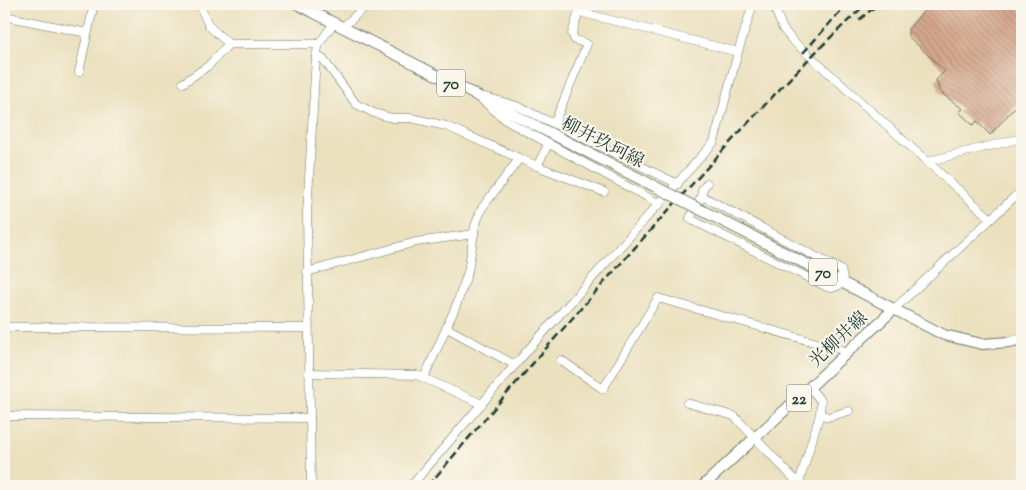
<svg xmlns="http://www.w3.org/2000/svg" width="1026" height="490" viewBox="0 0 1026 490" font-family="'Sorts Mill Goudy','Noto Serif JP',serif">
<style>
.building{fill:url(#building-back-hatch)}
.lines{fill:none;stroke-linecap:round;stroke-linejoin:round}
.minor-casing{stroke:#667665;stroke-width:9}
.major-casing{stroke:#667665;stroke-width:12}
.minor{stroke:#fff;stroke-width:8}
.major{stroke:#fff;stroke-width:10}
.rail{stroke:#1f3d34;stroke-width:2.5;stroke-dasharray:8 4;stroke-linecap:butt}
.major-bridge-casing{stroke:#667665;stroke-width:12;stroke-linecap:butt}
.major-bridge{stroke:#fff;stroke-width:10}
.labels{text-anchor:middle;stroke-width:4;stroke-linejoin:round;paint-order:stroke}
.shield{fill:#fbf7ec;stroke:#61756b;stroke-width:1}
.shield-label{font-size:16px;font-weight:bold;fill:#1f3d34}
.street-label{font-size:18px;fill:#1f3d34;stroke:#fbf7ec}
</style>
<defs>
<pattern id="building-back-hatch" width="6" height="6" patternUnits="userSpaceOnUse" patternTransform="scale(1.25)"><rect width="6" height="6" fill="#d6a88d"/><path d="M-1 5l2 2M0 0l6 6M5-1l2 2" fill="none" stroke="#ad8a74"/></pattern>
</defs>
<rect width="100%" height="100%" fill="#fbf7ec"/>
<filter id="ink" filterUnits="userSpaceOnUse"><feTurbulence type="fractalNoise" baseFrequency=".02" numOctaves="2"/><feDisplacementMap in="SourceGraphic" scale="10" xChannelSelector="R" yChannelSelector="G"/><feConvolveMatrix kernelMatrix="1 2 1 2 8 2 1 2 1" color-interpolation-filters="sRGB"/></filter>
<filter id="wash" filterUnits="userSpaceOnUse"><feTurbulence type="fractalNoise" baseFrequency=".0096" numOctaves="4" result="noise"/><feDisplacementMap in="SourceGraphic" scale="20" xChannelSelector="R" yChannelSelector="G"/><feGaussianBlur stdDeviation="1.12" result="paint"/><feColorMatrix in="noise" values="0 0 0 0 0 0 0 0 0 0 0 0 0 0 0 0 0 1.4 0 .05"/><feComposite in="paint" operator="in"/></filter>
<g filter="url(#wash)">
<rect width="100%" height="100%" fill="#ebe1bf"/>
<g id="blocks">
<path class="building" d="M 930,4 L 1022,4 L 1022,81 L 1018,86 L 1022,90 L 1022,99 L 990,135 L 977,121 L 973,125 L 959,112 L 963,109 L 940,92 L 936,80 L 945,71 L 908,36 L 908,29 Z"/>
</g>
</g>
<g filter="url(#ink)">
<use href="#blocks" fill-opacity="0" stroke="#667665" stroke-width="1"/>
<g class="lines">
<g class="minor-casing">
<g id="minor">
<path d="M 199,4 L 209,26 L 229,44 L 319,44"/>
<path d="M 773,4 L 783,29 L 792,40 L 991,219"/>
<path d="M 579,12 L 738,52"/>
<path d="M 4,16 L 87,33"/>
<path d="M 342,28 L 368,4"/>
<path d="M 316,56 L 323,59 L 356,104 L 374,113 L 392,118 L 411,118 L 446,126 L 537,166 L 549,143"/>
<path d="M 79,72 L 94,4"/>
<path d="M 183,83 L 208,66 L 229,44"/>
<path d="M 485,97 L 517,106 L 678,184"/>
<path d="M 483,101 L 507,121 L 660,204"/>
<path d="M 554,124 L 587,44 L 575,40 L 572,34 L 581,4"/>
<path d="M 929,161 L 1022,138"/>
<path d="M 537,166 L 604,192"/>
<path d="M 702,196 L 690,218 L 694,221 L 827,287 L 832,288 L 844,283 L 841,270 L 702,196 L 702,190 L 707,183"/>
<path d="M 307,272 L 416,242 L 474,234"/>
<path d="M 894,309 L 1022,190"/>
<path d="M 4,327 L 308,328"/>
<path d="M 447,328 L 515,365"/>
<path d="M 561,360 L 603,389 L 658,298 L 849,352"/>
<path d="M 309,373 L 417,375 L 482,404"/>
<path d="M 424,378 L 456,306 L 468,272 L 475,226 L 482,208 L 519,159"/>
<path d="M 687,403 L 734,416 L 801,486"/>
<path d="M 820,414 L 828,417 L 849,411"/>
<path d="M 4,416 L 310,418"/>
<path d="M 311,486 L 307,214 L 316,56 L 319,44 L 333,24"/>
<path d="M 411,486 L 528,350 L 714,142 L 738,52 L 753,4"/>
<path d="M 798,486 L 820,414 L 821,401 L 810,388"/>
</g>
</g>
<g class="major-casing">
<g id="major">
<path d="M 297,4 L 605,161"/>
<path d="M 752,236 L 944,335 L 982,344 L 1010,342 L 1022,339"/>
<path d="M 703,486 L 894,309"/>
</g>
</g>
<use href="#minor" class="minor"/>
<use href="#major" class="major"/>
<g class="rail">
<path d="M 900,6 L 902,4"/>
<path d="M 859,20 L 878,4"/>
<path d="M 803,53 L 847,4"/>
<path d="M 428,486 C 509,390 591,296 675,203 C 737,135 798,66 866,4"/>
</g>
<g class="major-bridge-casing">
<path id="major-bridge" d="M 605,161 L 752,236"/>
</g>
<use href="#major-bridge" class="major-bridge"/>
</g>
</g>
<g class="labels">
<g class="shield">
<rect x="437" y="69.5" width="28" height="27" rx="4"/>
<rect x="809" y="258.5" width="28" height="27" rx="4"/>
<rect x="786.5" y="384.5" width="25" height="27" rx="4"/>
</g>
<g class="shield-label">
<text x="451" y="89">70</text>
<text x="823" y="278">70</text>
<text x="799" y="404">22</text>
</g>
<g class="street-label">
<text transform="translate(603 142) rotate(27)" y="6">柳井玖珂線</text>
<text transform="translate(838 339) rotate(-43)" y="6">光柳井線</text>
</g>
</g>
<rect width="1026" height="490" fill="none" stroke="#fbf7ec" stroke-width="20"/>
</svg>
